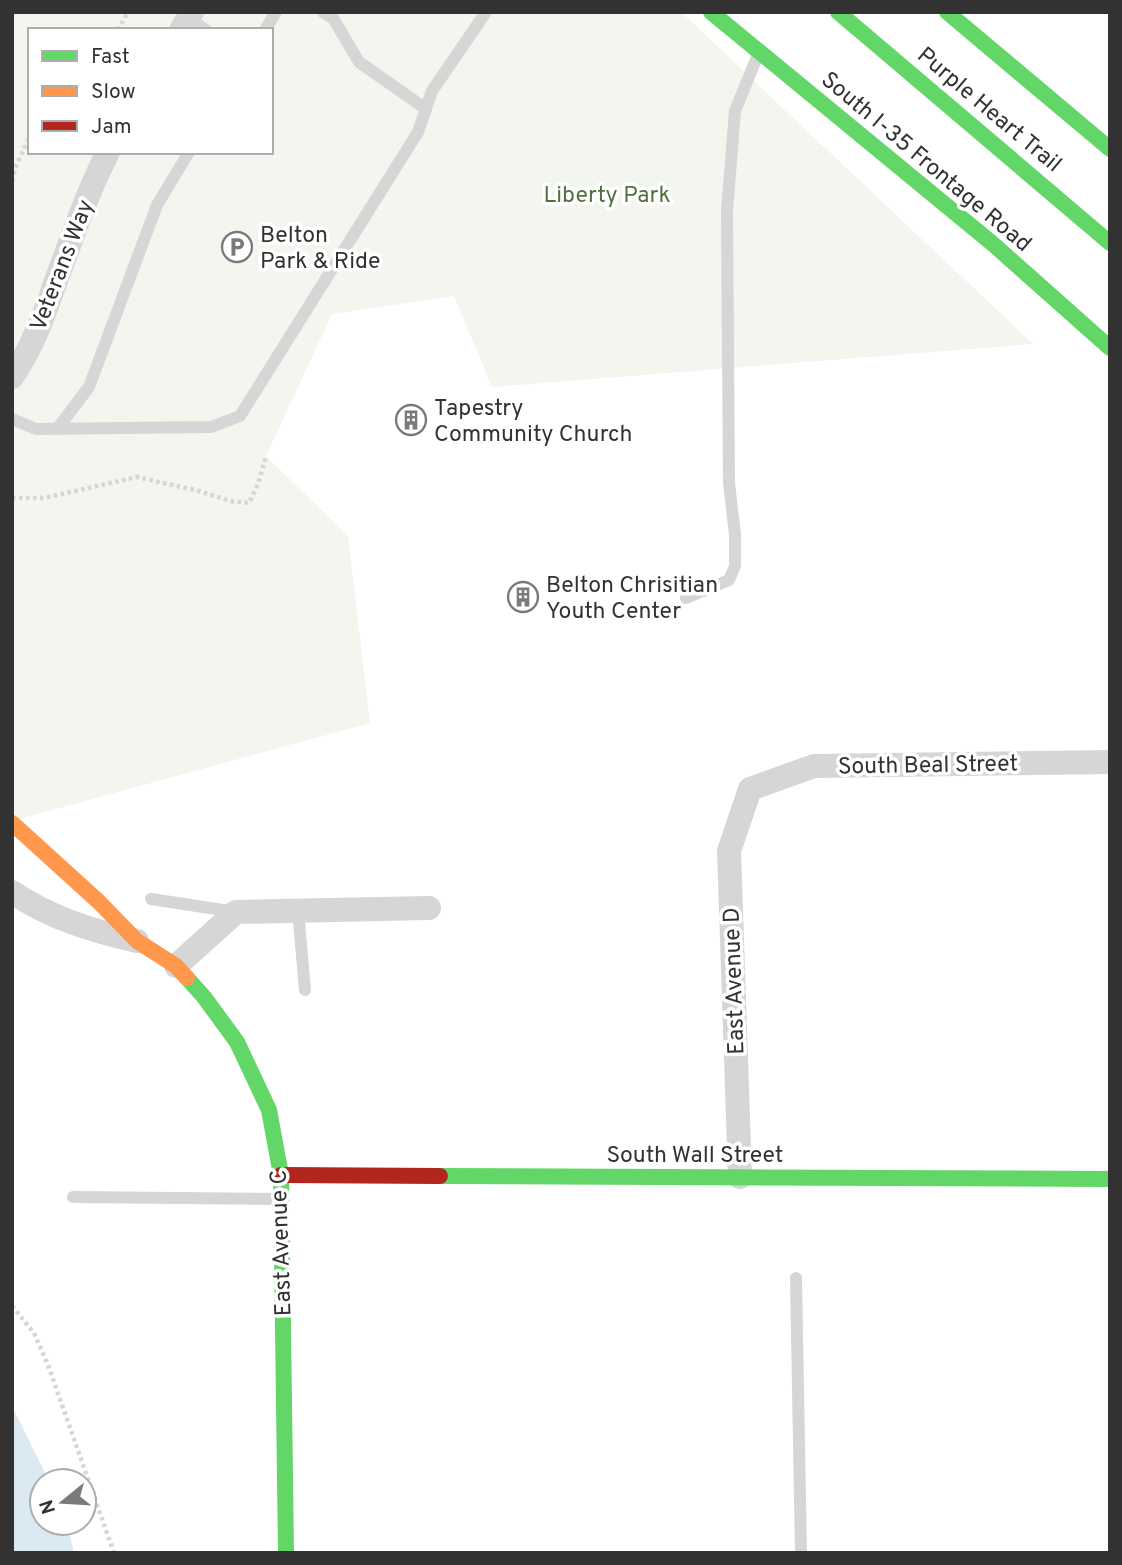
<svg xmlns="http://www.w3.org/2000/svg" width="1122" height="1565" viewBox="0 0 1122 1565" font-family="Overpass,sans-serif">
<style>
.green{fill:#f2f6ee;fill-rule:evenodd}
.water{fill:#dbe9f3}
.lines{fill:none;stroke-linecap:round;stroke-linejoin:round}
.path{stroke:#d6d6d6;stroke-width:4.5;stroke-dasharray:3.5 3.5;stroke-linecap:butt}
.lane{stroke:#d6d6d6;stroke-width:12}
.street{stroke:#d6d6d6;stroke-width:24}
.fast{stroke:#63d668;stroke-width:16}
.slow{stroke:#ff974d;stroke-width:16}
.jam{stroke:#b3261e;stroke-width:16}
.labels{text-anchor:middle;stroke-width:7;stroke-linejoin:round;paint-order:stroke}
.street-label{font-size:23px;fill:#323232;stroke:#fff}
.park-label{font-size:23px;fill:#52703c;stroke:#fff}
.poi-label{font-size:23px;fill:#323232;stroke:#fff;text-anchor:start}
</style>
<rect width="100%" height="100%" fill="#fff"/>
<path class="green" d="M 12,12 L 681,12 L 1033,344 L 492,387 L 454,296 L 332,314 L 266,456 L 348,536 L 370,723 L 12,821 ZM 30,30 L 271,30 L 271,152 L 30,152 Z"/>
<path class="water" d="M 12,1406 L 49,1481 L 42,1481 L 42,1523 L 67,1523 L 74,1553 L 12,1553 Z"/>
<g class="lines">
<g class="path">
<path d="M 118,30 L 128,12"/>
<path d="M 12,181 L 16,166 L 30,136"/>
<path d="M 12,498 L 44,498 L 137,477 L 199,491 L 230,501 L 249,503 L 258,484 L 266,456"/>
<path d="M 12,1306 L 34,1333 L 48,1365 L 114,1553"/>
</g>
<g class="lane">
<path d="M 323,12 L 333,18 L 359,62 L 426,109"/>
<path d="M 188,18 L 206,30"/>
<path d="M 265,30 L 276,12"/>
<path d="M 12,419 L 36,429 L 211,427 L 240,416 L 418,132 L 432,91 L 486,12"/>
<path d="M 57,429 L 89,387 L 157,205 L 189,152"/>
<path d="M 686,598 L 729,580 L 735,566 L 735,535 L 729,483 L 727,211 L 735,111 L 759,52"/>
<path d="M 151,899 L 236,912"/>
<path d="M 298,910 L 305,990"/>
<path d="M 73,1197 L 280,1199"/>
<path d="M 796,1278 L 801,1553"/>
</g>
<g class="street">
<path d="M 181,30 L 192,12"/>
<path d="M 12,377 C 33,347 45,312 57,278 C 73,236 87,193 108,152"/>
<path d="M 12,892 C 50,918 93,931 137,941"/>
<path d="M 176,966 L 236,912 L 429,908"/>
<path d="M 740,1177 L 729,851 L 750,789 L 814,766 L 1110,762"/>
</g>
<g class="fast">
<path d="M 711,12 L 993,244 L 1110,348"/>
<path d="M 838,12 L 1110,243"/>
<path d="M 947,12 L 1110,149"/>
<path d="M 187,978 L 204,997 L 237,1042 L 269,1110 L 281,1175 L 286,1553"/>
<path d="M 440,1176 L 1110,1179"/>
</g>
<path class="slow" d="M 12,823 L 99,902 L 137,941 L 176,966 L 187,978"/>
<path class="jam" d="M 281,1175 L 440,1176"/>
</g>
<defs>
<g id="parking-ring" transform="scale(1.575)"><circle r="9.5" fill="#fff" stroke="#7a7a7a" stroke-width="1.5"/><path d="M-3.5-5.5H1a3.5 3.5 0 0 1 0 7H-1V5.5H-3.5ZM-1-3.4V-.6H.8a1.4 1.4 0 0 0 0-2.8Z" fill="#7a7a7a"/></g>
<g id="building-ring" transform="scale(1.575)"><circle r="9.5" fill="#fff" stroke="#7a7a7a" stroke-width="1.5"/><path d="M-4-6H4V6H1V3H-1V6H-4ZM-2.5-4.3h1.7v1.8h-1.7ZM.8-4.3h1.7v1.8H.8ZM-2.5-1h1.7V.8h-1.7ZM.8-1h1.7V.8H.8Z" fill="#7a7a7a"/></g>
</defs>
<g fill-rule="evenodd">
<use href="#parking-ring" x="237" y="247"/>
<use href="#building-ring" x="411" y="420"/>
<use href="#building-ring" x="523" y="597"/>
</g>
<g class="labels">
<g class="street-label">
<text transform="translate(990 109) rotate(40)" y="8">Purple Heart Trail</text>
<text transform="translate(927 161) rotate(40)" y="8">South I-35 Frontage Road</text>
<text transform="translate(61 265) rotate(-69)" y="8">Veterans Way</text>
<text transform="translate(928 764) rotate(-1)" y="8">South Beal Street</text>
<text transform="translate(733 981) rotate(-92)" y="8">East Avenue D</text>
<text x="695" y="1162">South Wall Street</text>
<text transform="translate(280 1243) rotate(-92)" y="8">East Avenue C</text>
</g>
<g class="park-label">
<text x="607" y="202">Liberty Park</text>
</g>
<g class="poi-label">
<text x="260" y="242">Belton<tspan x="260" dy="26">Park &amp; Ride</tspan></text>
<text x="434" y="415">Tapestry<tspan x="434" dy="26">Community Church</tspan></text>
<text x="546" y="592">Belton Chrisitian<tspan x="546" dy="26">Youth Center</tspan></text>
</g>
</g>
<rect width="1122" height="1565" fill="none" stroke="#323232" stroke-width="28"/>
<rect x="28" y="28" width="245" height="126" fill="#ffffff" stroke="#adadad" stroke-width="2"/>
<rect x="42" y="51" width="35" height="10" fill="#63d668" stroke="#adadad" stroke-width="2"/>
<text x="91" y="63" font-size="21" fill="#323232">Fast</text>
<rect x="42" y="86" width="35" height="10" fill="#ff974d" stroke="#adadad" stroke-width="2"/>
<text x="91" y="98" font-size="21" fill="#323232">Slow</text>
<rect x="42" y="121" width="35" height="10" fill="#b3261e" stroke="#adadad" stroke-width="2"/>
<text x="91" y="133" font-size="21" fill="#323232">Jam</text>
<g transform="translate(63 1502) rotate(252)"><circle r="33" fill="#ffffff" stroke="#adadad" stroke-width="2"/>
<path d="M0-5L12 26L0 18L-12 26Z" fill="#7a7a7a"/>
<text y="-10" font-size="19" font-weight="bold" text-anchor="middle" fill="#323232">N</text>
</g>
</svg>
